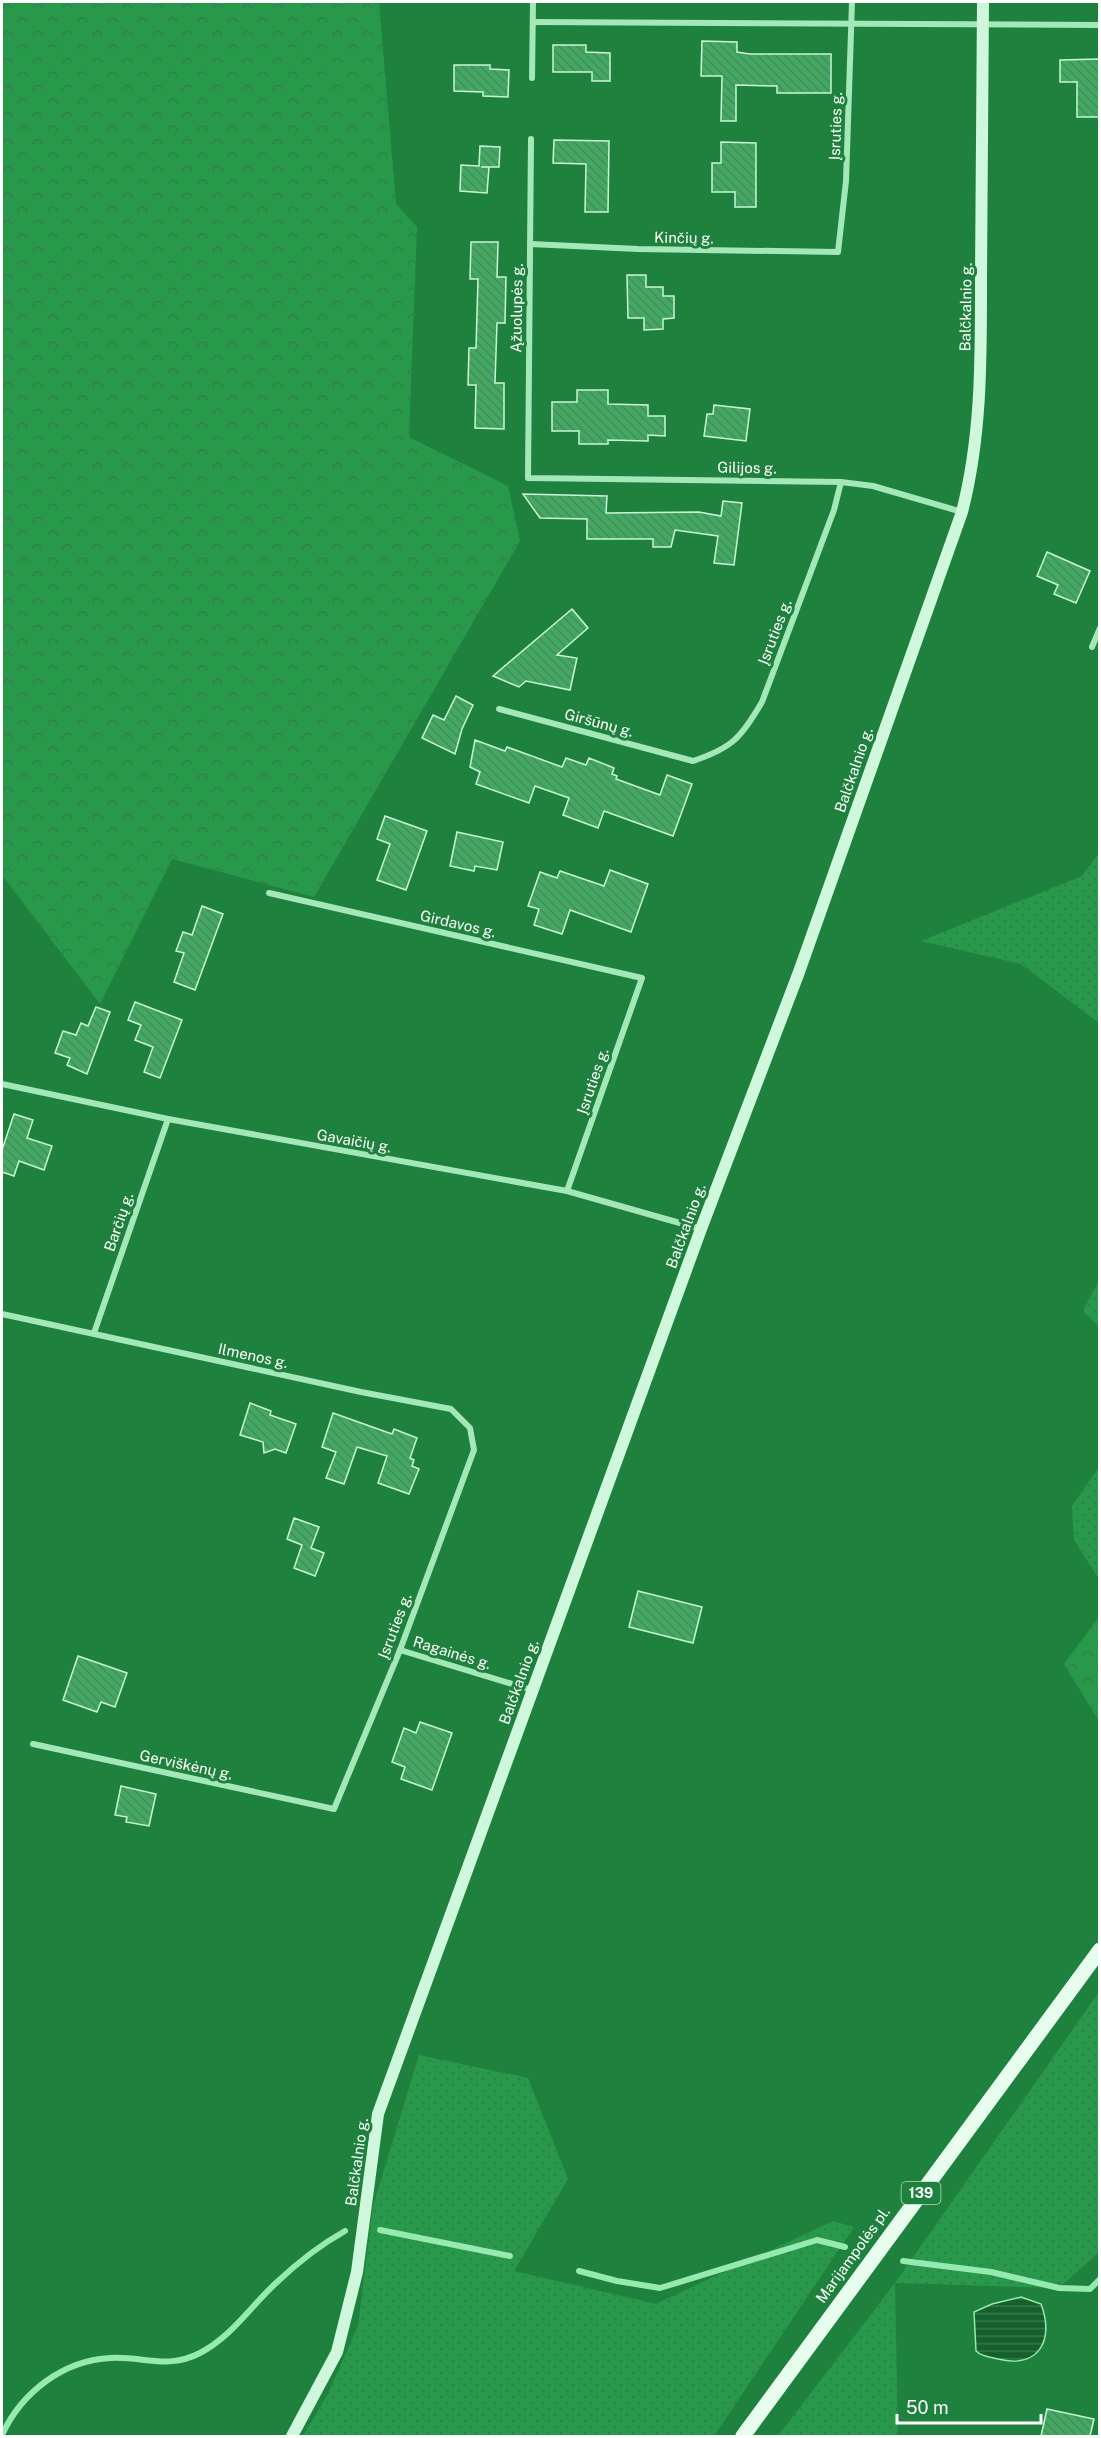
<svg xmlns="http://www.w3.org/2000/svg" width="1101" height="2438" viewBox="0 0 1101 2438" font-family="'Public Sans',sans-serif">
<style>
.grass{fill:url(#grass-dots)}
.forest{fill:url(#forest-crowns)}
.water{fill:url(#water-rules);stroke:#97eaaf;stroke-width:1.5}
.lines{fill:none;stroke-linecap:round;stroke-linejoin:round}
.stream{stroke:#97eaaf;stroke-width:6}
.building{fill:url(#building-back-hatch);stroke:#c8f6d6;stroke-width:1.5}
.street{stroke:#a4e8b9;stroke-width:6}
.secondary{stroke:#cff7dc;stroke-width:12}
.primary{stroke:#e7feef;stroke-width:15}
.labels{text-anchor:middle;stroke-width:6;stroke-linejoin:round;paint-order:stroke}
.shield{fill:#1f813e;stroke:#bcd9c5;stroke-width:1.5}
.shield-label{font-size:14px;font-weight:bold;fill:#fff}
.street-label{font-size:15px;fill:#fff;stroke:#1f813e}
</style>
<defs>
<pattern id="grass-dots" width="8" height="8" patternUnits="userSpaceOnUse" patternTransform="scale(1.5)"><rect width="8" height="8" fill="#28994b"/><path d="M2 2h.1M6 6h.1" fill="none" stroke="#357e4b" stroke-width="1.8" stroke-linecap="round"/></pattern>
<pattern id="forest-crowns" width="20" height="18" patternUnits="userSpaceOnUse" patternTransform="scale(1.5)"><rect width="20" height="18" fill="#28994b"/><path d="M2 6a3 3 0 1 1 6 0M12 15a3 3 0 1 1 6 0" fill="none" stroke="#357e4b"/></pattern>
<pattern id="water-rules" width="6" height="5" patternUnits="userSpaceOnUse" patternTransform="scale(1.5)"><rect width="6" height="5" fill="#15602d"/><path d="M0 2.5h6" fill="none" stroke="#38784c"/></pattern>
<pattern id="building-back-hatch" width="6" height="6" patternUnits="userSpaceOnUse" patternTransform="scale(1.5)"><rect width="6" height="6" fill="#43a862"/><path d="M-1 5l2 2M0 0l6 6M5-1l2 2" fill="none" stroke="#468c5b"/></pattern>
</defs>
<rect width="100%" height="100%" fill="#1f813e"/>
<g class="grass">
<path d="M 1099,853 L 1099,1023 L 1021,964 L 921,941 L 1082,876 Z"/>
<path d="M 1099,1280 L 1100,1327 L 1099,1327 L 1083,1311 Z"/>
<path d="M 1099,1467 L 1099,1579 L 1074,1540 L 1072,1506 Z"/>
<path d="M 1099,1992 L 1099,2252 L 1059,2288 L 895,2283 L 898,2436 L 778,2436 L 895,2283 Z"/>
<path d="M 419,2055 L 528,2078 L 568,2179 L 514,2271 L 656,2304 L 833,2221 L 854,2227 L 714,2436 L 303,2436 L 328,2394 L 358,2326 L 373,2206 Z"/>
</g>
<g class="forest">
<path d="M 2,2 L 379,2 L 396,204 L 417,227 L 409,437 L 508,486 L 520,541 L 314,897 L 172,859 L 100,1004 L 2,875 Z"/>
<path d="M 1099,1617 L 1099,1721 L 1064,1664 Z"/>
</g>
<path class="water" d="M 1021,2297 L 1041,2304 C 1055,2341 1038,2369 998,2359 C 990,2357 982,2357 976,2351 L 974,2312 L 992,2304 Z"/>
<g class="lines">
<g class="stream">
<path d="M 380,2230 L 510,2256"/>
<path d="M 903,2261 L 991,2272 L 1059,2288 L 1090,2289 L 1100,2279"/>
<path d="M 579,2271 L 617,2281 L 660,2288 L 817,2240 L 845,2247"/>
<path d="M 2,2435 C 21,2393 63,2360 111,2358 C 143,2356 167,2370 200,2353 C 232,2336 250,2307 276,2283 C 297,2263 320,2245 345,2231"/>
</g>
</g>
<g class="building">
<path d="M 702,41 L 737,42 L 737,52 L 750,54 L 831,54 L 831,93 L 777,93 L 777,86 L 736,85 L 736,121 L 721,121 L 722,76 L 701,76 Z"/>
<path d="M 553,45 L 586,45 L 586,52 L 610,53 L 610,81 L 592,81 L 592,72 L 553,72 Z"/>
<path d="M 1100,59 L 1100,117 L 1077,117 L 1077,82 L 1060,82 L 1060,60 Z"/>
<path d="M 454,65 L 490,65 L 490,69 L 509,70 L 508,97 L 483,96 L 483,92 L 454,91 Z"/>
<path d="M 554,140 L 609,141 L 608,212 L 585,212 L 586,164 L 553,163 Z"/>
<path d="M 721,142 L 756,143 L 756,207 L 735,207 L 735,192 L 712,192 L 712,163 L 721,163 Z"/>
<path d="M 480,146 L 500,147 L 499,167 L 481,167 L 489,167 L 487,193 L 460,191 L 461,165 L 479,166 Z"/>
<path d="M 471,242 L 498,242 L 497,277 L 506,277 L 505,323 L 497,323 L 495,383 L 504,383 L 504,429 L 475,428 L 476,385 L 468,385 L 469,348 L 476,348 L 478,279 L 470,279 Z"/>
<path d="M 627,275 L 646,275 L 646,287 L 663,287 L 663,296 L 674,296 L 674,318 L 663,319 L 663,329 L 644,330 L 644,318 L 628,318 Z"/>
<path d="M 577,390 L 608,390 L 608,404 L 648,405 L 648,416 L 665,416 L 665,436 L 648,435 L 648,441 L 608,440 L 608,444 L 579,444 L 579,431 L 552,431 L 552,402 L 577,402 Z"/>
<path d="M 714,405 L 750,409 L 746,441 L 704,436 L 707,414 L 713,414 Z"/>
<path d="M 523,494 L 607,496 L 606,513 L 699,512 L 721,516 L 723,501 L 742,503 L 734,565 L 714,563 L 718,536 L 675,530 L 671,547 L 653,547 L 653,539 L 587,539 L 587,519 L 540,518 Z"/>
<path d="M 1047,552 L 1090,571 L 1076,603 L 1054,594 L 1058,585 L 1037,576 Z"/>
<path d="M 572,609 L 588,628 L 557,655 L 577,658 L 570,690 L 526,681 L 519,687 L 493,676 Z"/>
<path d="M 456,696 L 473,705 L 462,729 L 455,754 L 422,738 L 433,715 L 444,720 Z"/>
<path d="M 475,740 L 505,751 L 507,747 L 562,767 L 566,758 L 586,765 L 589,758 L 614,768 L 612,774 L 617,776 L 616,779 L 660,795 L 667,775 L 692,784 L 673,836 L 604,811 L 598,828 L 563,815 L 569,798 L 535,786 L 529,803 L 476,784 L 480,772 L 470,767 Z"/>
<path d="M 385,816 L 427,831 L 406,890 L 377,880 L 390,844 L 377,839 Z"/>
<path d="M 457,832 L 503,842 L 497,870 L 475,866 L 474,871 L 450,866 Z"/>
<path d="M 610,870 L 648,884 L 631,932 L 570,910 L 562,934 L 534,925 L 539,909 L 528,906 L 540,872 L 557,878 L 560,871 L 604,886 Z"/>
<path d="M 202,906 L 223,914 L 195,990 L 174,982 L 184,953 L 176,951 L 183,932 L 192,935 Z"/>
<path d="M 135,1002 L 182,1020 L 160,1078 L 144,1072 L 153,1047 L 135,1040 L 141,1025 L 128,1020 Z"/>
<path d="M 96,1007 L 110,1012 L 87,1074 L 67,1065 L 70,1058 L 55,1053 L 63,1031 L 76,1035 L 81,1023 L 88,1026 Z"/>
<path d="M 14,1114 L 33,1120 L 27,1138 L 52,1146 L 44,1170 L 19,1161 L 14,1176 L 2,1172 L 2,1150 Z"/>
<path d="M 250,1403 L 271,1411 L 270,1415 L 296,1424 L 286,1453 L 275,1449 L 264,1453 L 263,1442 L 240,1435 Z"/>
<path d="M 333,1413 L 392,1434 L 394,1429 L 417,1438 L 410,1458 L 414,1460 L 412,1466 L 419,1469 L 409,1494 L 378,1483 L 387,1456 L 357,1447 L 344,1484 L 326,1478 L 336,1452 L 322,1447 Z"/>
<path d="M 294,1518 L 319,1527 L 311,1548 L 324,1553 L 315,1576 L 294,1568 L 302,1545 L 287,1539 Z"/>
<path d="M 638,1591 L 702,1607 L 693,1643 L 629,1627 Z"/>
<path d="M 78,1656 L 127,1673 L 115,1707 L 101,1702 L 97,1712 L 63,1700 Z"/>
<path d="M 420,1722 L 452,1733 L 432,1790 L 401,1779 L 405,1767 L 392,1762 L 404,1728 L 416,1733 Z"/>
<path d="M 121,1786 L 156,1794 L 149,1826 L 126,1822 L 127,1817 L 115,1815 Z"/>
<path d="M 1047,2409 L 1094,2419 L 1090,2436 L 1041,2436 Z"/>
</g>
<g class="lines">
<g class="street">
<path d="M 533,22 L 1100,25"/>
<path d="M 532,78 L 533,2"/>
<path d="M 531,139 L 528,478 L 841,482 L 873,486 L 962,512"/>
<path d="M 530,244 L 638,249 L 838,252 L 846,181 L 852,2"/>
<path d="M 1092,647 L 1100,628"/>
<path d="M 499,709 L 693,761 C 732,748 741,738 762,702 L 834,510 L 841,482"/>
<path d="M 269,893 L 642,978 L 567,1191"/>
<path d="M 2,1084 L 168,1119 L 567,1191 L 701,1229"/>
<path d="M 2,1314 L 361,1392 L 451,1409 L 470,1428 L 474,1450 L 400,1650 L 334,1809 L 33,1744"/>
<path d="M 94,1333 L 168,1119"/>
<path d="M 400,1650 L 532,1690"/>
</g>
<path class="secondary" d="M 292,2436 L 337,2352 L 357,2272 L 378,2114 L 701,1229 L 799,972 L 962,512 C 982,435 981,356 981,276 C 982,184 982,93 983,2"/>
<path class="primary" d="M 743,2436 L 1100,1950"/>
</g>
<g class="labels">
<rect class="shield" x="901.5" y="2182" width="39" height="22" rx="4.5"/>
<g class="shield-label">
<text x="921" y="2198">139</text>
</g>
<g class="street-label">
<text transform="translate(836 126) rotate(-88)" y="5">Įsruties g.</text>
<text transform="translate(684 238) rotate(1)" y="5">Kinčių g.</text>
<text transform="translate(966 307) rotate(-89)" y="5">Balčkalnio g.</text>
<text transform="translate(517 308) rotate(-89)" y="5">Ąžuolupės g.</text>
<text transform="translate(747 468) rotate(1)" y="5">Gilijos g.</text>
<text transform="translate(775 632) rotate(-69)" y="5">Įsruties g.</text>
<text transform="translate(599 723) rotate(15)" y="5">Giršūnų g.</text>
<text transform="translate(854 770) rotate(-71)" y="5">Balčkalnio g.</text>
<text transform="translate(458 924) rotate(13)" y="5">Girdavos g.</text>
<text transform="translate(593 1081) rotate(-71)" y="5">Įsruties g.</text>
<text transform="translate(354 1141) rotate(10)" y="5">Gavaičių g.</text>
<text transform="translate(119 1222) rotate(-71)" y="5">Barčių g.</text>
<text transform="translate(686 1226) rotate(-70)" y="5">Balčkalnio g.</text>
<text transform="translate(253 1356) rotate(12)" y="5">Ilmenos g.</text>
<text transform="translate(395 1626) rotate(-69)" y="5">Įsruties g.</text>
<text transform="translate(452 1653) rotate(17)" y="5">Ragainės g.</text>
<text transform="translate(519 1682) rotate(-70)" y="5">Balčkalnio g.</text>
<text transform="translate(186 1765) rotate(12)" y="5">Gerviškėnų g.</text>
<text transform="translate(357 2162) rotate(-82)" y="5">Balčkalnio g.</text>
<text transform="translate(853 2255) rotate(-54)" y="5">Marijampolės pl.</text>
</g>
</g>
<rect width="1101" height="2438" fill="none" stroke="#ffffff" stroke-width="6"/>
<path d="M897 2414v9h144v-9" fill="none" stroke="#ffffff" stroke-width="3"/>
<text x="906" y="2414" font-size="18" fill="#ffffff" stroke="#1f813e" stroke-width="4.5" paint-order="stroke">50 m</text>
</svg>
